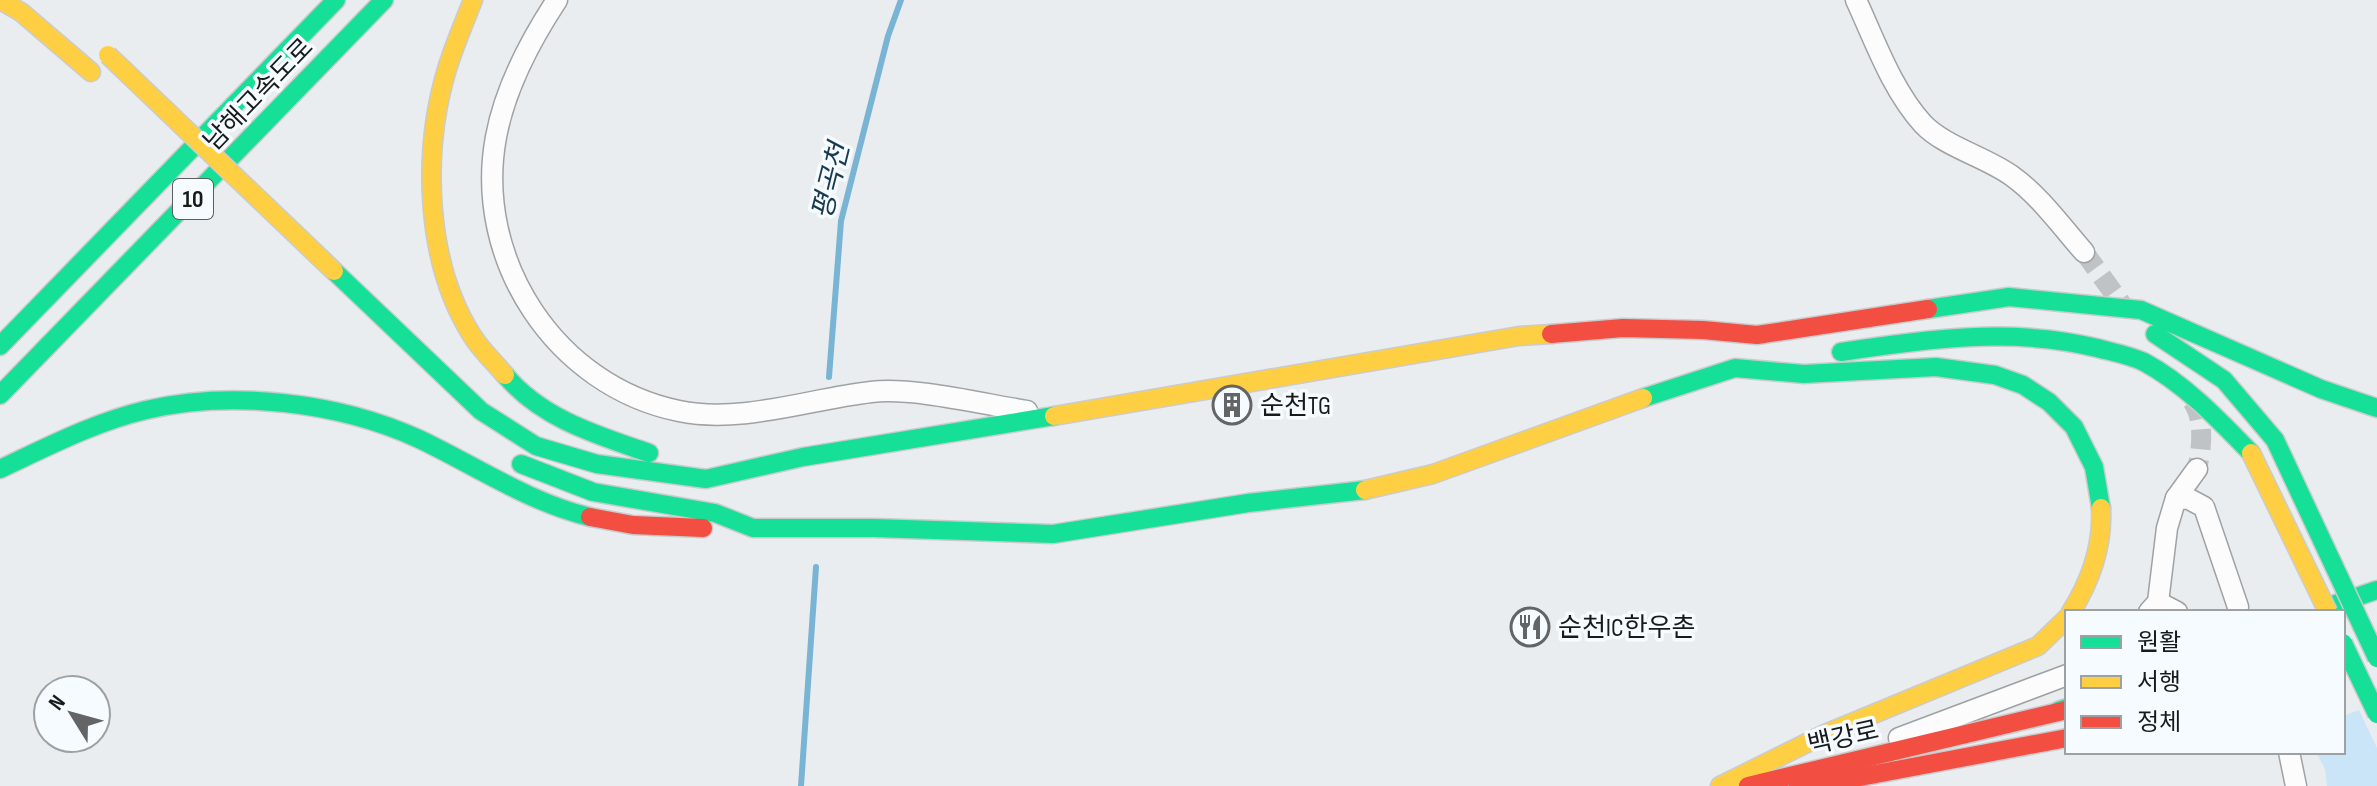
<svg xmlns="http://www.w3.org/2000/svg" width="2377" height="786" viewBox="0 0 2377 786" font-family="'Sofia Sans Condensed','Noto Sans KR',sans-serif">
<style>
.green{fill:#cae5f8}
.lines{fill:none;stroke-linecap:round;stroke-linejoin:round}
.stream{stroke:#79b4d4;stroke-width:6}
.street-tunnel{stroke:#c0c3c6;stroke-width:20;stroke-dasharray:20 10;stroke-linecap:butt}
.street-casing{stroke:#9fa2a4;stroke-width:23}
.fast-casing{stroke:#cacbcc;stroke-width:21}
.slow-casing{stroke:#cacbcc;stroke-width:21}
.jam-casing{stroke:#cacbcc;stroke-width:21}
.street{stroke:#fcfcfd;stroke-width:20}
.fast{stroke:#16e098;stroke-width:18}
.slow{stroke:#ffcf43;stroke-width:18}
.jam{stroke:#f24e42;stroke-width:18}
.fast-bridge-casing{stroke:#cacbcc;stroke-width:21;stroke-linecap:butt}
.slow-bridge-casing{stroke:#cacbcc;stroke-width:21;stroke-linecap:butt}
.fast-bridge{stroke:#16e098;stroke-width:18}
.slow-bridge{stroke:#ffcf43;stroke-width:18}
.labels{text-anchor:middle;stroke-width:7;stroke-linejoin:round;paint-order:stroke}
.shield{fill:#f6fbff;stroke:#5b5e60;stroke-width:2}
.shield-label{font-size:24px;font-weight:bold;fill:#181b1c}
.street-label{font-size:26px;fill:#181b1c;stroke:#f6fbff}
.poi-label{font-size:26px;fill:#181b1c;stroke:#f6fbff;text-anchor:start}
.water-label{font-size:28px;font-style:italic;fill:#173a4e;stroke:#f6fbff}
</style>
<rect width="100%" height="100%" fill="#eaedf0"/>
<path class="green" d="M 2359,710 L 2377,748 L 2377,786 L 2327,786 L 2325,769 L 2316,752 L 2343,752 L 2343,716 Z"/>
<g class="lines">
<g class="stream">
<path d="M 829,377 L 841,221 L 888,36 L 901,0"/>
<path d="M 801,786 L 816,567"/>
</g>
<g class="street-tunnel">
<path d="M 2084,252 L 2126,310"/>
<path d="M 2192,401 C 2205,419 2202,448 2197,469"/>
</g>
<g class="street-casing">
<g id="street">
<path d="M 557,0 C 530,41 505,88 496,137 C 473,260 556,386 679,411 C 741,424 809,399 871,392 C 914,387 982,404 1027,411"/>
<path d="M 1856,0 C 1875,41 1892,90 1923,124 C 1945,147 1986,157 2012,176 C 2040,196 2062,227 2084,252"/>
<path d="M 2176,498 L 2197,469"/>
<path d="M 2158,602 L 2177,612"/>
<path d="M 2149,612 L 2158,602 L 2167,528 L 2176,498 L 2189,499 L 2204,507 L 2238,607"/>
<path d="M 1899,738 L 2067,675"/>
<path d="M 2289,752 L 2296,786"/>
</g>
</g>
<g class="fast-casing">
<g id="fast">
<path d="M 334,271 L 481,411 L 536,446 L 597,464 L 706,479 L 803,457 L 1054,416"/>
<path d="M 1928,309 L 2009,297 L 2141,310 L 2321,389 L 2377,408"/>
<path d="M 2155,334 L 2224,380 L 2275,440"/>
<path d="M 0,346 L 336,0"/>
<path d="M 1841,352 C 1926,339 2012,327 2097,348 C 2112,352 2129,355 2144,362 C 2185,384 2219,420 2251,453"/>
<path d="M 505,375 C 542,419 597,435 649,453"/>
<path d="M 0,395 L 384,0"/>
<path d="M 1643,398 L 1735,368 L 1804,374 L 1936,367 L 1995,375 L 2023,385 L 2049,402 L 2074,427 L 2094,467 L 2101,508"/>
<path d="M 521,464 L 593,492 L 715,513 L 753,528 L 874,528 L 1053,534 L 1248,503 L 1365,490"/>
<path d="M 0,469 C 47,447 95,422 146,410 C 233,390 338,402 419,439 C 476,466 528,502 590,517"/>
<path d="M 2327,607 L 2377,590"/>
<path d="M 2058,711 L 2067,708"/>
</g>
</g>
<g class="slow-casing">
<g id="slow">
<path d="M 0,0 L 21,12 L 91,72"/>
<path d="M 473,0 C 464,23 454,46 447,69 C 422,152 425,263 473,337 C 482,351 495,363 505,375"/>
<path d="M 1054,416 L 1519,336 L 1551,334"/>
<path d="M 1365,490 L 1433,474 L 1643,398"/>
<path d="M 2071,612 C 2091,580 2103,546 2101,508"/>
<path d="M 1720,786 L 1825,734 L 2038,646 L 2067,618"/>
</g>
</g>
<g class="jam-casing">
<g id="jam">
<path d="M 1551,334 L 1623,328 L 1703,330 L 1757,335 L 1928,309"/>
<path d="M 590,517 L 633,525 L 703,528"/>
<path d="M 1748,786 L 2067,710"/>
<path d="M 1798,786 L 1833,782 L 2067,738"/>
</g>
</g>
<use href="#street" class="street"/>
<use href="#fast" class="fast"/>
<use href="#slow" class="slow"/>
<use href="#jam" class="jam"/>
<g class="fast-bridge-casing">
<g id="fast-bridge">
<path d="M 2275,440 L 2377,658"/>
<path d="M 2343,643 L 2377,714"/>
</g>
</g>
<g class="slow-bridge-casing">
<g id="slow-bridge">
<path d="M 108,55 L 334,271"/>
<path d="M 2251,453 L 2328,612"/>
</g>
</g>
<use href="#fast-bridge" class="fast-bridge"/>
<use href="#slow-bridge" class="slow-bridge"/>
</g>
<defs>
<g id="building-ring" transform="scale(2)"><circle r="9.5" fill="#f6fbff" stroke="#626466" stroke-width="1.5"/><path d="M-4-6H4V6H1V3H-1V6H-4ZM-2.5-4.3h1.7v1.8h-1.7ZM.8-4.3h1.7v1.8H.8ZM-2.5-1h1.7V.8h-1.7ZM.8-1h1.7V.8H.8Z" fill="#626466"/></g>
<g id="restaurant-ring" transform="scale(2)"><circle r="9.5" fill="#f6fbff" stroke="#626466" stroke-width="1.5"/><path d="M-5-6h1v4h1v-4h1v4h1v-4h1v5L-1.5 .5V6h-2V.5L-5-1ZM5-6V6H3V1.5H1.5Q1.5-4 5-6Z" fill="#626466"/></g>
</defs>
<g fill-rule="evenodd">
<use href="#building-ring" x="1232" y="405"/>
<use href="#restaurant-ring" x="1530" y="627"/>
</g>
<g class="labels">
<rect class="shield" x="173" y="179" width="40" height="40" rx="6"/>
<g class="shield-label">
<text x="193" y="207">10</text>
</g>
<g class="street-label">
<text transform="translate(258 94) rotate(-46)" y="9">남해고속도로</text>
<text transform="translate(1843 737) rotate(-13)" y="9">백강로</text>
</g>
<g class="poi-label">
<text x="1260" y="414">순천TG</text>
<text x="1558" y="636">순천IC한우촌</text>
</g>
<g class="water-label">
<text transform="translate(830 181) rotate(-76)" y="10">평곡천</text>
</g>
</g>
<rect x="2065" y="610" width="280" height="144" fill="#f6fbff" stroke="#9da1a4" stroke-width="2"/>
<rect x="2081" y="636" width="40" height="12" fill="#16e098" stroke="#9da1a4" stroke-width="2"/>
<text x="2137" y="650" font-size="24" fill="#181b1c">원활</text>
<rect x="2081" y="676" width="40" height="12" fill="#ffcf43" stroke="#9da1a4" stroke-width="2"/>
<text x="2137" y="690" font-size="24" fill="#181b1c">서행</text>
<rect x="2081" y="716" width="40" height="12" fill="#f24e42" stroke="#9da1a4" stroke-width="2"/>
<text x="2137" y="730" font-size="24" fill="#181b1c">정체</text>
<g transform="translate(72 714) rotate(307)"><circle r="38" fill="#f6fbff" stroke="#9da1a4" stroke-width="2"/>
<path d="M0-6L14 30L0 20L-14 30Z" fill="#626466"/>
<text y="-12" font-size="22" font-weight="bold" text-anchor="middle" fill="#181b1c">N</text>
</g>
</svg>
